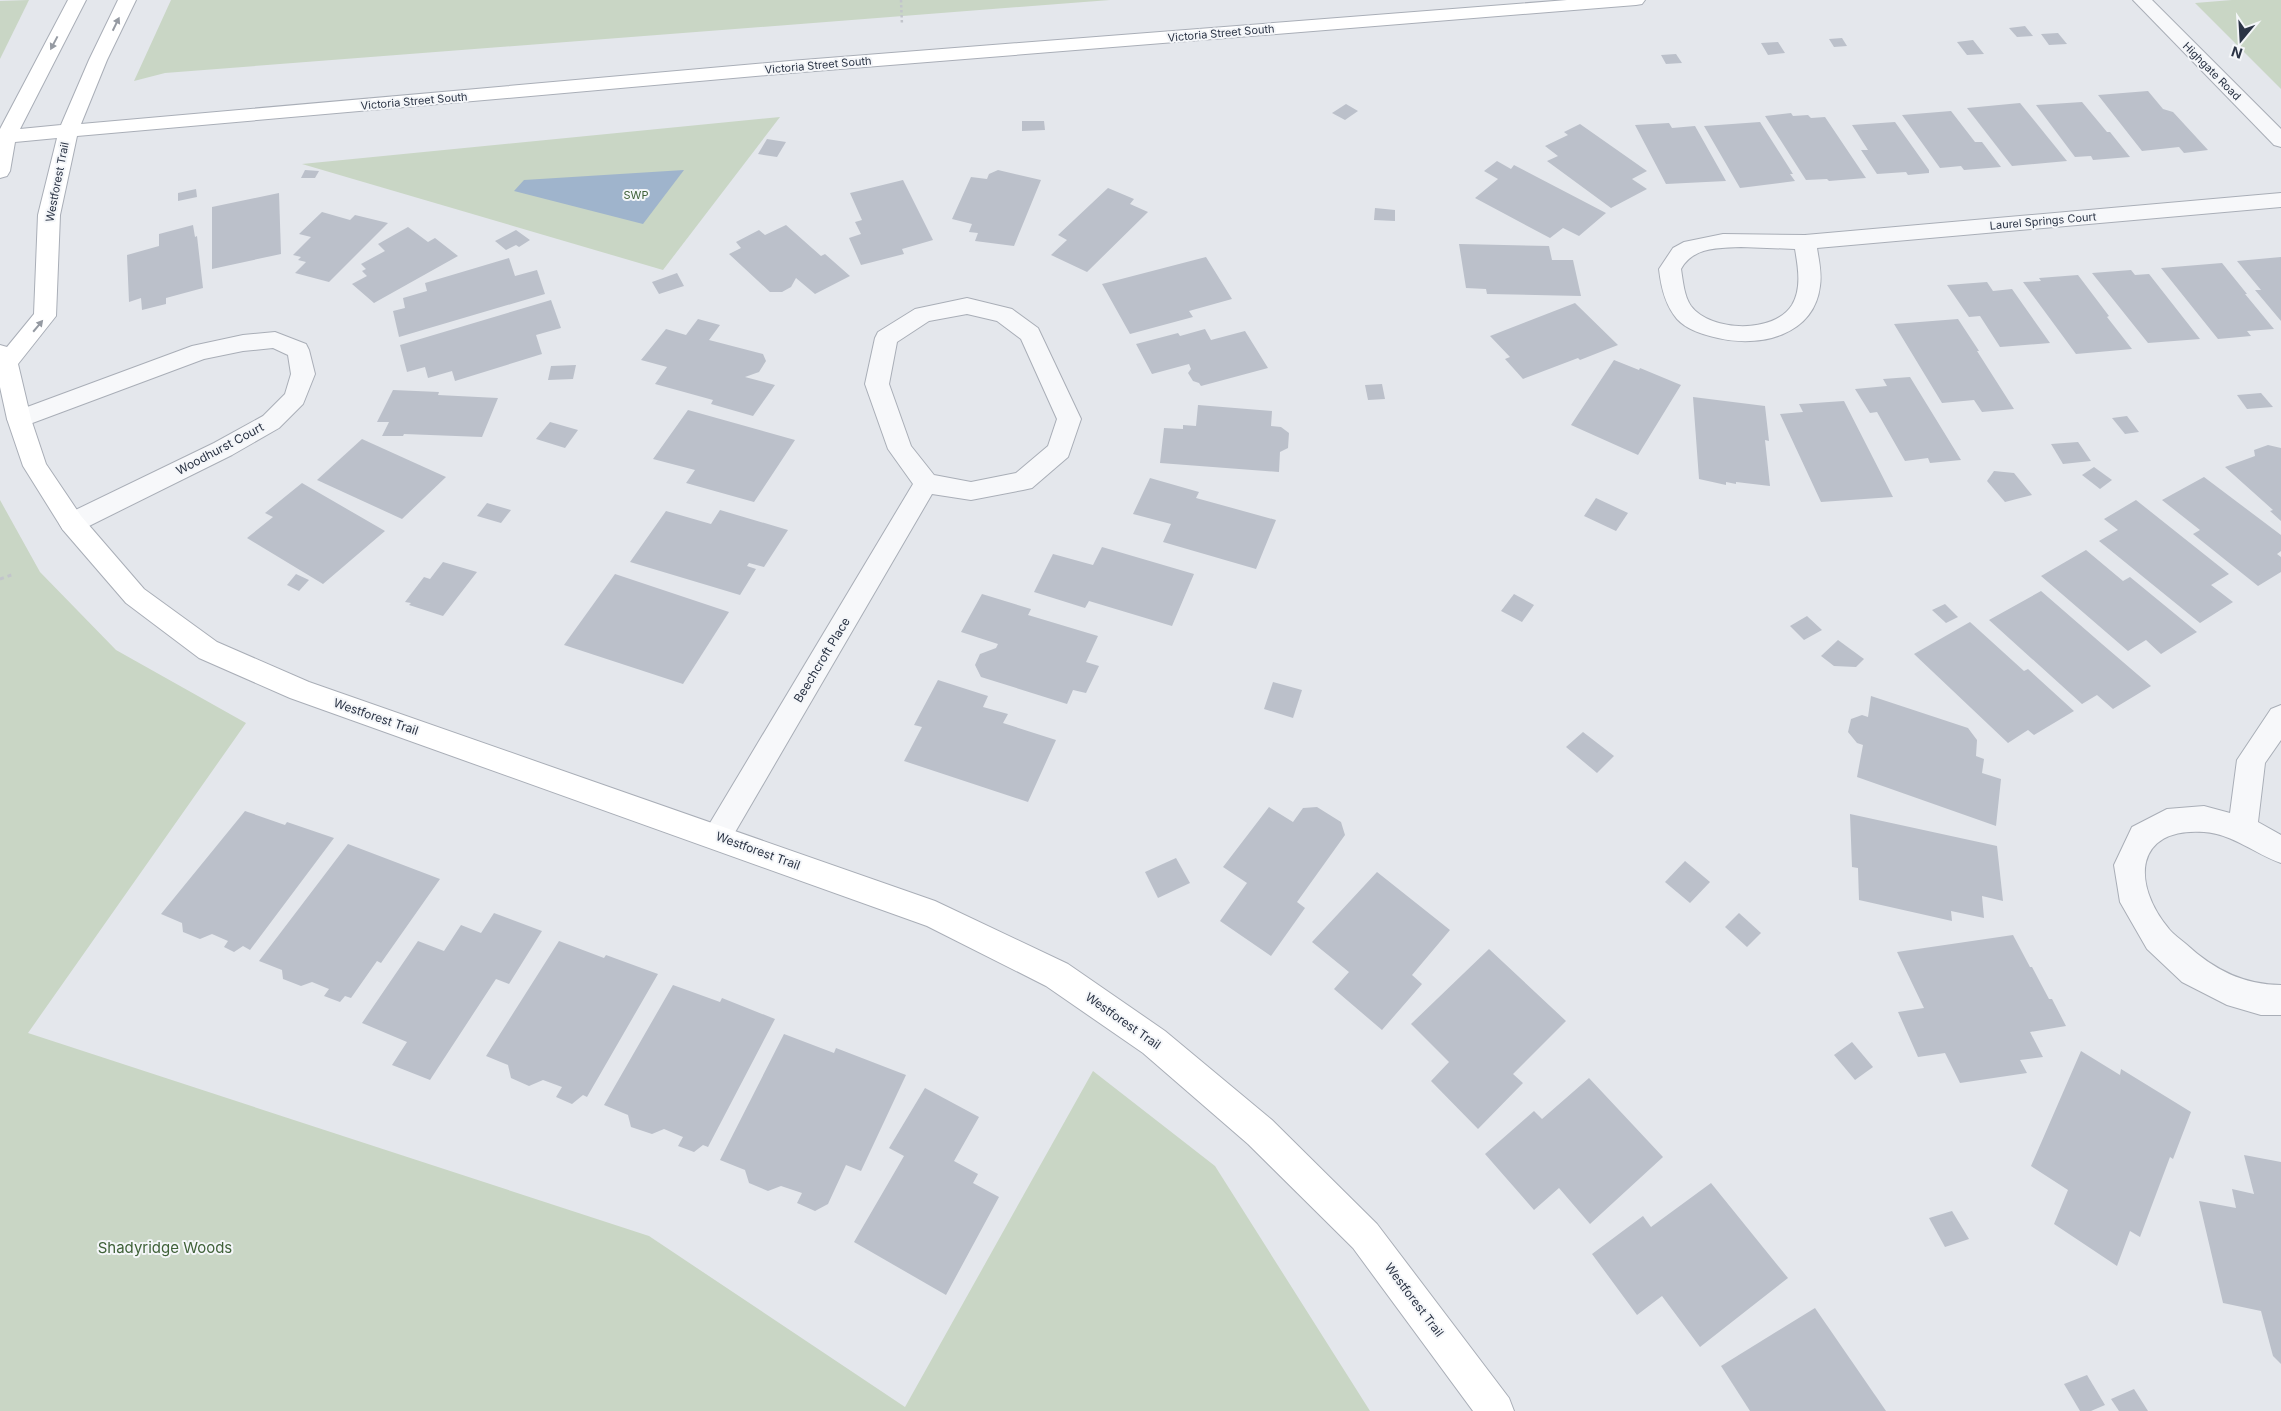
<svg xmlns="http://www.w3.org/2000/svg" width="2281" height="1411" viewBox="0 0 2281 1411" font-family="Inter,sans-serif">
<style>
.green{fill:#c9d6c5}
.water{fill:#9fb4cc}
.building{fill:#bbc0ca}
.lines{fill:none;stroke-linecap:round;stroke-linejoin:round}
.street-casing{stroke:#a9aeb7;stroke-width:2}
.secondary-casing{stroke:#a9aeb7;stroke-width:2}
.path-far1{stroke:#c2c5cb;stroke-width:2.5;stroke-dasharray:2.5 2.5;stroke-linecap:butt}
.path{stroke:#c2c5cb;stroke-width:3;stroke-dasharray:4 4;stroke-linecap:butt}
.street{fill:#f7f8fa;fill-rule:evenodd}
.secondary{fill:#fff;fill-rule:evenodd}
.oneway{fill:#959aa2}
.labels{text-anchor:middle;stroke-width:4;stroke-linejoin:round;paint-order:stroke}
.far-street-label{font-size:11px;fill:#2b3445;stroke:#f4f6f9}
.far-park-label{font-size:11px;fill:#3f6138;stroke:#f4f6f9}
.street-label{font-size:12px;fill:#2b3445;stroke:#f4f6f9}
.near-park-label{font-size:15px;fill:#3f6138;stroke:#f4f6f9}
</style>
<rect width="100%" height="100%" fill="#e4e7ec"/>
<g class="green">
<path d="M 29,0 L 0,59 L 0,1 Z"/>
<path d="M 171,0 L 1110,0 L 165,73 L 134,81 Z"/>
<path d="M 2232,0 L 2281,0 L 2281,89 L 2195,3 Z"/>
<path d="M 780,117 L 663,270 L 302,164 Z"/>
<path d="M 0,500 L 40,572 L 116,650 L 246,723 L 28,1033 L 649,1236 L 905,1407 L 1093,1071 L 1215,1166 L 1370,1411 L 0,1411 Z"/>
</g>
<path class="water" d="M 684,170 L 643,224 L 514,191 L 524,180 Z"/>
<g class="building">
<path d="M 2025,26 L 2033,36 L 2017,37 L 2009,28 Z"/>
<path d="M 2058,33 L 2067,44 L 2049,45 L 2041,34 Z"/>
<path d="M 1842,38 L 1847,46 L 1834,47 L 1829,39 Z"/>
<path d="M 1973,40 L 1984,54 L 1967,55 L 1957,42 Z"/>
<path d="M 1778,42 L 1785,53 L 1768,55 L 1761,43 Z"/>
<path d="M 1676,54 L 1682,63 L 1666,64 L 1661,55 Z"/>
<path d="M 2148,91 L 2163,109 L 2173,112 L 2208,150 L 2184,153 L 2179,147 L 2142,151 L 2098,95 Z"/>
<path d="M 2082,102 L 2107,132 L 2110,132 L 2130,157 L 2093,160 L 2091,156 L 2075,157 L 2036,105 Z"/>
<path d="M 2020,103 L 2067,161 L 2012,166 L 1967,108 Z"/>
<path d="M 1346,104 L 1358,111 L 1345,120 L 1332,113 Z"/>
<path d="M 1951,111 L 1975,142 L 1982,142 L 2001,167 L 1964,170 L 1961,166 L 1940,168 L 1902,115 Z"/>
<path d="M 1791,113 L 1793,116 L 1808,115 L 1811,118 L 1825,117 L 1866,178 L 1829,181 L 1827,179 L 1806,180 L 1765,116 Z"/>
<path d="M 1022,121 L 1044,121 L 1045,130 L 1022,131 Z"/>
<path d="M 1760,122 L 1793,174 L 1790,174 L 1795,181 L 1740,188 L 1704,126 Z"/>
<path d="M 1895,122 L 1929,170 L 1929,173 L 1908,175 L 1906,172 L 1877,174 L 1861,150 L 1868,150 L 1852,125 Z"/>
<path d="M 1669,123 L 1672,128 L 1695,126 L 1726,181 L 1666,184 L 1635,125 Z"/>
<path d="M 1580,124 L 1647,171 L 1632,179 L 1647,189 L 1611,208 L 1547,161 L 1558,156 L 1545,146 L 1568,135 L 1564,132 Z"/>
<path d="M 767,139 L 786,142 L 777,157 L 758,154 Z"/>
<path d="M 1497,161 L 1511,169 L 1514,165 L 1606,213 L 1579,236 L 1563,228 L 1550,238 L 1475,198 L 1498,179 L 1484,171 Z"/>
<path d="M 305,170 L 319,171 L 315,178 L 301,178 Z"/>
<path d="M 998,170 L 1041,180 L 1014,246 L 975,241 L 978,233 L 969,232 L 972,224 L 952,219 L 971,177 L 987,179 L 989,174 Z"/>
<path d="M 903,180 L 933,240 L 902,249 L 904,254 L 861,265 L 849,238 L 861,234 L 855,222 L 862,220 L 850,193 Z"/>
<path d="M 1108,188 L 1134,199 L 1130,204 L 1148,212 L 1087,272 L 1051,255 L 1067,240 L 1058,235 Z"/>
<path d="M 196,189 L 197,197 L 178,201 L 178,193 Z"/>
<path d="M 279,193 L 281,254 L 212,269 L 212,207 Z"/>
<path d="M 1375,208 L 1395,210 L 1395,221 L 1374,220 Z"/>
<path d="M 322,212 L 350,220 L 355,215 L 388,223 L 329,282 L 295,273 L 306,262 L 298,260 L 301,257 L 293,255 L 311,237 L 299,234 Z"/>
<path d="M 193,225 L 195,237 L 197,236 L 203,288 L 166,298 L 166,304 L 142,310 L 141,298 L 129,302 L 127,255 L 159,246 L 159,234 Z"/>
<path d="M 786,225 L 821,256 L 825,254 L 850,276 L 815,294 L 796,278 L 791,287 L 782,292 L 770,292 L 729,254 L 741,248 L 736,242 L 759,230 L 765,235 Z"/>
<path d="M 408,227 L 428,242 L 435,238 L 458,256 L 374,303 L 352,284 L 367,276 L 362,271 L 366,269 L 361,264 L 385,251 L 378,244 Z"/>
<path d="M 516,230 L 530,240 L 519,247 L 516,245 L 506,250 L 495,241 Z"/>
<path d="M 1459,244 L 1549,246 L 1552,260 L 1573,260 L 1581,296 L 1487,294 L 1486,289 L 1466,288 Z"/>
<path d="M 1206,257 L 1232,299 L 1189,311 L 1193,317 L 1130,334 L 1102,284 Z"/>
<path d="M 2281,257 L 2281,321 L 2255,290 L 2261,290 L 2237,261 Z"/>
<path d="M 509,258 L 515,276 L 537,270 L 545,294 L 399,337 L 393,311 L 405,308 L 403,298 L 427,291 L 425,283 Z"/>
<path d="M 2222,263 L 2247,294 L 2245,294 L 2274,329 L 2247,331 L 2251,336 L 2218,339 L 2161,268 Z"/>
<path d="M 2131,270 L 2135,275 L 2149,274 L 2200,339 L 2148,343 L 2092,273 Z"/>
<path d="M 677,273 L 684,286 L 659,294 L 652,282 Z"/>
<path d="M 2078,275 L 2109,316 L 2107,317 L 2132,349 L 2076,354 L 2023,282 L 2041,281 L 2039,278 Z"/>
<path d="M 1987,282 L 1993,291 L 2012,289 L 2050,343 L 2000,347 L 1980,316 L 1969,317 L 1947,285 Z"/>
<path d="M 551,300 L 561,328 L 536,335 L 542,354 L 455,381 L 452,371 L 428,378 L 425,367 L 407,372 L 400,345 Z"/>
<path d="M 1575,303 L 1618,345 L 1580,360 L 1578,358 L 1523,379 L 1505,359 L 1510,357 L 1490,336 Z"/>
<path d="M 698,319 L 720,325 L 709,340 L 763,354 L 766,361 L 759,372 L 745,377 L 775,385 L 753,416 L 711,404 L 713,400 L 655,384 L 667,367 L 641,360 L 666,329 L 686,335 Z"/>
<path d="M 1958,319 L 1979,351 L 1977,351 L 2014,409 L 1982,412 L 1974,400 L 1942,403 L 1894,324 Z"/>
<path d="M 1205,329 L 1211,340 L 1245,331 L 1268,368 L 1201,386 L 1199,383 L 1193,381 L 1188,373 L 1191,369 L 1189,364 L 1152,374 L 1136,344 L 1178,333 L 1180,336 Z"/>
<path d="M 1614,360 L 1639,370 L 1640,368 L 1681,385 L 1638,455 L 1571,425 Z"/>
<path d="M 576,365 L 573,379 L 548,380 L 551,366 Z"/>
<path d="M 1910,377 L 1961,460 L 1930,463 L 1928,458 L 1905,461 L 1877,412 L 1870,413 L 1855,389 L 1887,386 L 1883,379 Z"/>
<path d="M 1382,384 L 1385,399 L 1368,400 L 1365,385 Z"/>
<path d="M 393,390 L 439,392 L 438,395 L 498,398 L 482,437 L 404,434 L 403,436 L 382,436 L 389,422 L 377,422 Z"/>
<path d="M 2261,393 L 2273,407 L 2247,409 L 2237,395 Z"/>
<path d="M 1693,397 L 1765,406 L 1769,441 L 1765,440 L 1770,486 L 1736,482 L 1736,484 L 1726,482 L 1726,485 L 1699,479 Z"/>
<path d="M 1844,401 L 1893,497 L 1821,502 L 1780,414 L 1803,412 L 1799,404 Z"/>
<path d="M 1198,405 L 1272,411 L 1271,426 L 1281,427 L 1289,433 L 1288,448 L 1280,452 L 1279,472 L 1160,463 L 1164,428 L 1183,429 L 1183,425 L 1196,426 Z"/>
<path d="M 688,410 L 795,440 L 754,502 L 686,483 L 695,470 L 653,459 Z"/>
<path d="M 2127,416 L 2139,432 L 2125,434 L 2112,418 Z"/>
<path d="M 550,422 L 578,430 L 565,448 L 536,439 Z"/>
<path d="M 362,439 L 446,477 L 402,519 L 317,480 Z"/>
<path d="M 2078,442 L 2091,461 L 2063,464 L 2051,444 Z"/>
<path d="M 2268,445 L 2281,448 L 2281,521 L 2270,511 L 2273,510 L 2225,467 L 2255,456 L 2254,450 Z"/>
<path d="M 2094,467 L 2112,480 L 2100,489 L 2082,475 Z"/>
<path d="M 1994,471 L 2014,473 L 2032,495 L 2005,502 L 1987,481 Z"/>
<path d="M 2204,477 L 2281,535 L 2281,551 L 2277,554 L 2281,557 L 2281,572 L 2258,586 L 2193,534 L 2200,530 L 2162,500 Z"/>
<path d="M 1150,478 L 1199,492 L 1196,498 L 1276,520 L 1256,569 L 1163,542 L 1171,524 L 1133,514 Z"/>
<path d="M 302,483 L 385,531 L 323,584 L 247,538 L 273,517 L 265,513 Z"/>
<path d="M 1596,498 L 1628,513 L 1616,531 L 1584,516 Z"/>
<path d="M 2136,500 L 2229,574 L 2211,585 L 2233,602 L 2200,623 L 2099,541 L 2118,530 L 2104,519 Z"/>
<path d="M 487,503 L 511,510 L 501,523 L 477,516 Z"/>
<path d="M 720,510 L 788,530 L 764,567 L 749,563 L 747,566 L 756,569 L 740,595 L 630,562 L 666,511 L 711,524 Z"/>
<path d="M 1102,547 L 1194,574 L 1172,626 L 1089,601 L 1085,608 L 1034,592 L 1053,554 L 1093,565 Z"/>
<path d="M 2086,550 L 2123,581 L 2130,577 L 2197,632 L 2161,654 L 2146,640 L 2128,651 L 2041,576 Z"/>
<path d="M 443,562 L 477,572 L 443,616 L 409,605 L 411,603 L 405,602 L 424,577 L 430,579 Z"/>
<path d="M 296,574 L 309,580 L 299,591 L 287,585 Z"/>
<path d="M 615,574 L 729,612 L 683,684 L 564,645 Z"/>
<path d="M 2041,591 L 2102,644 L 2151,686 L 2113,709 L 2097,695 L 2082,704 L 1989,620 Z"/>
<path d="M 982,594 L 1031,609 L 1028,615 L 1098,636 L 1086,662 L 1099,666 L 1086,693 L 1073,690 L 1067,704 L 981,677 L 975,665 L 980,654 L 996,648 L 998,644 L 961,632 Z"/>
<path d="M 1514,594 L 1534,605 L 1522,622 L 1501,611 Z"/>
<path d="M 1945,604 L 1958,617 L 1946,623 L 1932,610 Z"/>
<path d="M 1807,616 L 1822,630 L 1804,640 L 1790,626 Z"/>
<path d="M 1970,622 L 2024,671 L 2028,669 L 2074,711 L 2034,735 L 2028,730 L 2008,743 L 1914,654 Z"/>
<path d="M 1838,640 L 1864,659 L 1856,667 L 1834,666 L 1821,656 Z"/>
<path d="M 938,680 L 988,696 L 983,707 L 1008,714 L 1003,723 L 1056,740 L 1028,802 L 904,761 L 922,727 L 914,725 Z"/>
<path d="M 1273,682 L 1302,690 L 1293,718 L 1264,709 Z"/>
<path d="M 1871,696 L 1968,728 L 1977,740 L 1976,756 L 1984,759 L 1982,773 L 2001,779 L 1996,826 L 1857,777 L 1863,745 L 1857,743 L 1848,732 L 1851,719 L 1862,715 L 1868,717 Z"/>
<path d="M 1583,732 L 1614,756 L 1597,773 L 1566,747 Z"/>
<path d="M 1269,807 L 1293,822 L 1303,808 L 1317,807 L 1341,822 L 1345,835 L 1297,902 L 1305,908 L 1271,956 L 1220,921 L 1247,883 L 1223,867 Z"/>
<path d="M 245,811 L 285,825 L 287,822 L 334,838 L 250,950 L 243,946 L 234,952 L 224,947 L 228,941 L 212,934 L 200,939 L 183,932 L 182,923 L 161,914 Z"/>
<path d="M 1850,814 L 1997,846 L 2003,901 L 1982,896 L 1984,918 L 1951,911 L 1952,921 L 1859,900 L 1858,868 L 1852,867 Z"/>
<path d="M 348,844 L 440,879 L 381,963 L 377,961 L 351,998 L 345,996 L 340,1002 L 324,996 L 329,989 L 312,982 L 301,986 L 283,979 L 282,970 L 259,961 Z"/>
<path d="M 1176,858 L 1190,883 L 1158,898 L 1145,872 Z"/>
<path d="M 1685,861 L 1710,882 L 1690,903 L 1665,882 Z"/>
<path d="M 1377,872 L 1450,930 L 1412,975 L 1422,984 L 1382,1030 L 1334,989 L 1349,972 L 1312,942 Z"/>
<path d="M 494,913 L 542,931 L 509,984 L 496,979 L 430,1080 L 392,1065 L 407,1042 L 362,1023 L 418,941 L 444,951 L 461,925 L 481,933 Z"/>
<path d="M 1739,913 L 1761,933 L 1747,947 L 1725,927 Z"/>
<path d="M 2013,935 L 2030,967 L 2032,967 L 2049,999 L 2052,999 L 2066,1026 L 2030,1032 L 2043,1057 L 2020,1060 L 2027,1073 L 1960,1083 L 1945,1053 L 1918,1057 L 1898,1012 L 1924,1008 L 1897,952 Z"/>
<path d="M 559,941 L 604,958 L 606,955 L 658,974 L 587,1097 L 583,1095 L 572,1104 L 556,1097 L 562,1087 L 543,1080 L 529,1086 L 511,1078 L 508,1065 L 486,1056 Z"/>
<path d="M 1489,949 L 1566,1021 L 1513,1074 L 1523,1083 L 1478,1129 L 1431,1081 L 1449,1062 L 1411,1024 Z"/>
<path d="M 673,985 L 720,1002 L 722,998 L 775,1019 L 708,1147 L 703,1145 L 694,1152 L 678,1146 L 683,1137 L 664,1129 L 652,1134 L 631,1127 L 628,1115 L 604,1105 Z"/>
<path d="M 784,1034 L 834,1053 L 836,1048 L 906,1075 L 861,1171 L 846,1165 L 828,1204 L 815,1211 L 797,1203 L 802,1193 L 781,1186 L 768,1191 L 749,1183 L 745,1170 L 720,1160 Z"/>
<path d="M 1852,1042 L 1873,1067 L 1855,1080 L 1834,1055 Z"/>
<path d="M 2081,1051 L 2120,1075 L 2121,1069 L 2191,1112 L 2173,1159 L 2170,1157 L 2140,1237 L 2130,1231 L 2117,1266 L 2054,1224 L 2068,1190 L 2031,1166 Z"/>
<path d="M 1589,1078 L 1663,1157 L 1590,1224 L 1559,1188 L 1534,1210 L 1485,1154 L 1534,1111 L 1542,1119 Z"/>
<path d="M 925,1088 L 979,1117 L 954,1161 L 978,1174 L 973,1183 L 999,1197 L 946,1295 L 854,1242 L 904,1156 L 889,1148 Z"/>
<path d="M 2244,1155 L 2281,1162 L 2281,1364 L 2273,1356 L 2261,1311 L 2223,1303 L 2199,1201 L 2236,1208 L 2232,1189 L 2254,1194 Z"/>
<path d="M 1711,1183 L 1788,1278 L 1700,1347 L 1662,1296 L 1637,1315 L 1592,1254 L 1643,1216 L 1651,1227 Z"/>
<path d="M 1952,1211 L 1969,1239 L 1945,1247 L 1929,1218 Z"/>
<path d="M 1815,1308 L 1886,1411 L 1750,1411 L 1721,1366 Z"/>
<path d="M 2087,1375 L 2105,1405 L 2091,1411 L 2080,1411 L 2064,1384 Z"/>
<path d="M 2134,1389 L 2148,1411 L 2119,1411 L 2111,1399 Z"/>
</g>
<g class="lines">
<g class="street-casing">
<g id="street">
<path d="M 2133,0 L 2152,0 L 2281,129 L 2281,147 L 2274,145 Z"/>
<path d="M 2281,193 L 2281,207 L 1817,248 C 1819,261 1822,273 1820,286 C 1814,336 1759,348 1718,338 C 1704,335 1687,330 1677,319 C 1665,305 1661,287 1659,269 L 1673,248 L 1684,242 L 1723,234 L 1805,235 ZM 1741,247 L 1795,249 C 1798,267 1802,288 1792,305 C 1774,334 1711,332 1691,306 C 1684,296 1683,281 1681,269 C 1693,247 1718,248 1741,247 Z"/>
<path d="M 967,298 L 1012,309 L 1038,328 L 1081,419 L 1068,457 L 1032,488 L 1023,490 L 971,500 L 932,494 L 727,846 L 717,850 L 707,846 L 702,837 L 707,828 L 913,484 L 888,449 L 865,384 L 875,338 L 878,332 L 915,309 ZM 967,314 L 997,321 L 1021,339 L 1057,419 L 1048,446 L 1016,473 L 971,482 L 934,475 L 911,446 L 889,384 L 897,342 L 929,321 Z"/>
<path d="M 275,332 L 306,344 L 309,350 L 315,374 L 303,404 L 279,428 L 232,455 L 81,530 L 72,533 L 63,530 L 59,523 L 63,516 L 214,443 L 263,416 L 285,394 L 291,374 L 288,355 L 273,348 L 243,351 L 204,359 L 19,428 L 11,425 L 7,419 L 11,413 L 192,346 L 243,335 Z"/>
<path d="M 2281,705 L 2281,740 L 2265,763 L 2258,822 L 2281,835 L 2281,863 C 2255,854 2233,834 2204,832 C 2133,827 2132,885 2169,929 C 2173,934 2180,939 2186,944 C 2213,969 2243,985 2281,985 L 2281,1015 L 2261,1015 L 2227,1005 L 2182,982 L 2147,949 L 2120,902 L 2114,865 L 2132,827 L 2167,809 L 2204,806 L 2230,813 L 2237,760 L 2271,709 Z"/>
</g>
</g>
<g class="secondary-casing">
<path id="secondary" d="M 68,0 L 86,0 L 20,129 L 61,125 L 89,60 L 118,0 L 136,0 L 107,60 L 81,124 L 790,61 L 1567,0 L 1645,0 L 1642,4 L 1636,5 L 790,73 L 77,136 L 60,215 L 56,316 L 18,364 L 31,419 L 46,464 L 81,516 L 144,589 L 217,642 L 309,682 L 935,901 L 1068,964 L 1165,1031 L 1272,1120 L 1377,1224 L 1509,1398 L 1514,1411 L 1473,1411 L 1353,1248 L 1248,1144 L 1143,1053 L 1046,986 L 927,926 L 290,698 L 199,658 L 126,603 L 63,530 L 23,466 L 7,419 L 0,387 L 0,345 L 7,347 L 34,314 L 38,215 L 57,138 L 15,142 L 10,171 L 7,176 L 0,178 L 0,129 Z"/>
</g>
<path class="path-far1" d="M 901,0 L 902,25"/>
<path class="path" d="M 0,579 L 14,574"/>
<use href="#street" class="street"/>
<use href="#secondary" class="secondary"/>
</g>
<defs><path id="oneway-solid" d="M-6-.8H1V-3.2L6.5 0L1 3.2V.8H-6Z" transform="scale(1.25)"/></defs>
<g class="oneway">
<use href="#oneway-solid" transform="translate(116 24) rotate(-64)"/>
<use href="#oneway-solid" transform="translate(54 43) rotate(118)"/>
<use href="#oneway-solid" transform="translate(38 326) rotate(-50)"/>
</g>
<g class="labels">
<g class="far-street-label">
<text transform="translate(1221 33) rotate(-5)" y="4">Victoria Street South</text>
<text transform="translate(818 65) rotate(-5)" y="4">Victoria Street South</text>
<text transform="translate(2212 71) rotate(45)" y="4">Highgate Road</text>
<text transform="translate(414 101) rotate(-5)" y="4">Victoria Street South</text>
<text transform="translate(57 182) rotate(-79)" y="4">Westforest Trail</text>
<text transform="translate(2043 221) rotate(-5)" y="4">Laurel Springs Court</text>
</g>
<g class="far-park-label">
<text x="636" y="199">SWP</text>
</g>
<g class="street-label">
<text transform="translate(220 449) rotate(-28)" y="4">Woodhurst Court</text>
<text transform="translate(822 660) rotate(-59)" y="4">Beechcroft Place</text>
<text transform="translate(376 717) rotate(19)" y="4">Westforest Trail</text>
<text transform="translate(758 851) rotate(20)" y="4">Westforest Trail</text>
<text transform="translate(1123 1021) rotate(35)" y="4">Westforest Trail</text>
<text transform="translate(1414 1300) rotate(53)" y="4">Westforest Trail</text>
</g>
<g class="near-park-label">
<text x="165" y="1253">Shadyridge Woods</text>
</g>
</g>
<g transform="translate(2241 40) rotate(198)" stroke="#f4f6f9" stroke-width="4" paint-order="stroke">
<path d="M0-4L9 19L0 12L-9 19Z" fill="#2b3445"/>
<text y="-8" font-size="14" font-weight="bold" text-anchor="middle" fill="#2b3445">N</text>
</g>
</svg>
